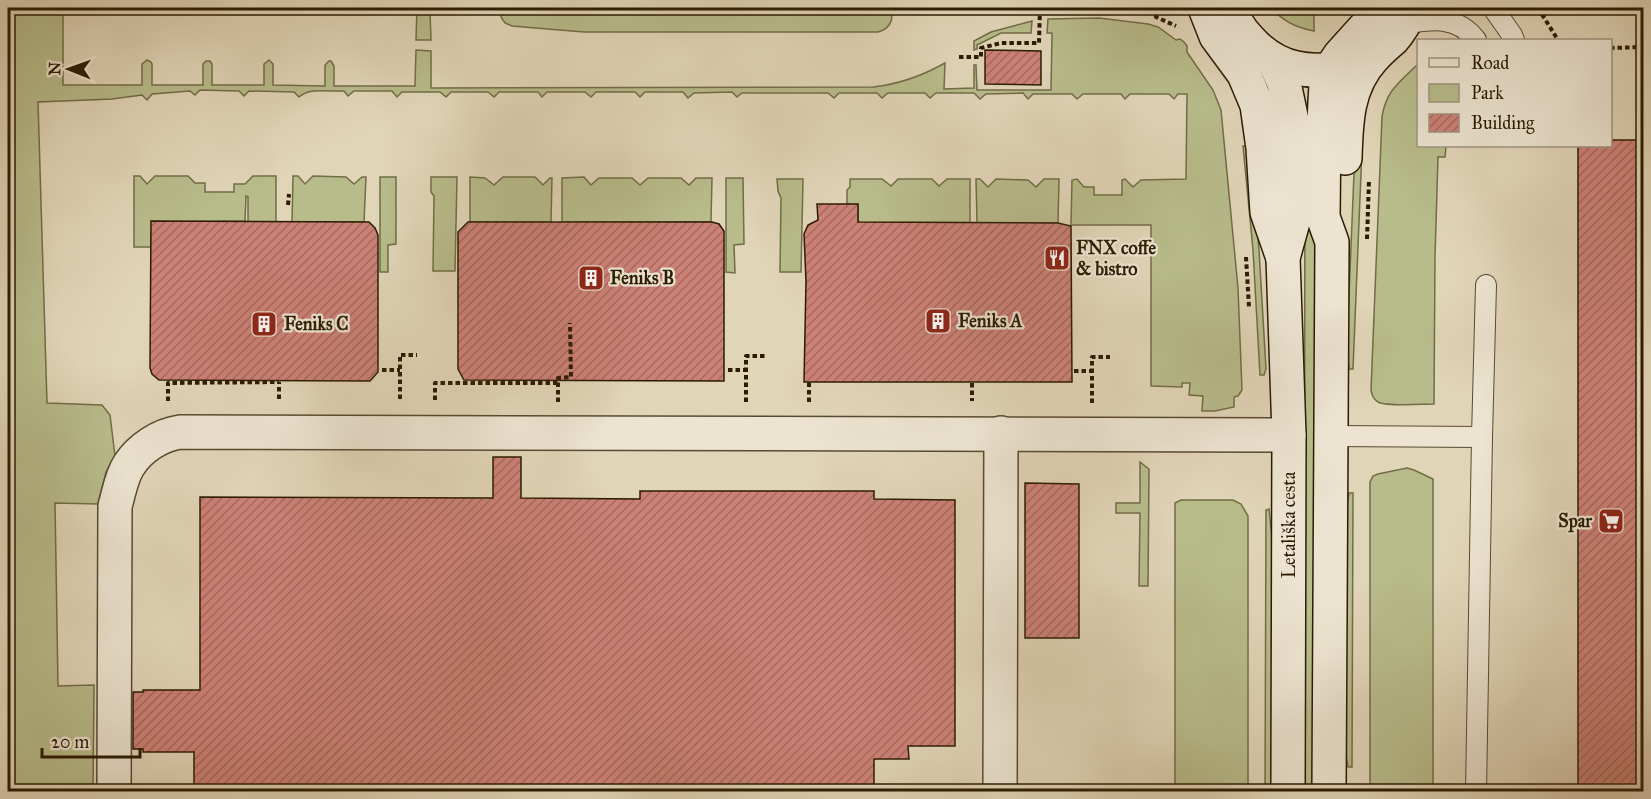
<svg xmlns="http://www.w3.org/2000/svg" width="1651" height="799" viewBox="0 0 1651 799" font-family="'IM FELL Great Primer',serif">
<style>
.green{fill:#b8bc8b;stroke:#726c47;stroke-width:1.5}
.building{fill:url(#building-hatch);stroke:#2c1b03;stroke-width:1.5}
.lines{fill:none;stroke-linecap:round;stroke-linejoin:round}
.service-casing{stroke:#594a30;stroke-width:22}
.minor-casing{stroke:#594a30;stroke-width:36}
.secondary-casing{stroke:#2c1b03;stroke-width:36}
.path{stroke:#2c1b03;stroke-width:4;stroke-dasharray:4.5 3;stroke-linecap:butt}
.service{stroke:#ece4d1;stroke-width:20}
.minor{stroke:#ece4d1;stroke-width:33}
.secondary{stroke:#ece4d1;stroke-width:33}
.labels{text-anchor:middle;stroke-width:4.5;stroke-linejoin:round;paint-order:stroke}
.poi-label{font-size:18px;font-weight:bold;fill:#2c1b03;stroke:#ece4d1;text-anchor:start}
.street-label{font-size:18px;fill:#2c1b03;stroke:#ece4d1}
</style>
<defs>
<pattern id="building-hatch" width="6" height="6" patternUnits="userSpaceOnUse" patternTransform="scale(1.5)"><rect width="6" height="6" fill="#cc8177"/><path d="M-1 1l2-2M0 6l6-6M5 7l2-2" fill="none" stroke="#a6695f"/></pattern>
</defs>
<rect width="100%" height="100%" fill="#e1d5b8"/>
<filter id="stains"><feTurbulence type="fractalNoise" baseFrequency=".00333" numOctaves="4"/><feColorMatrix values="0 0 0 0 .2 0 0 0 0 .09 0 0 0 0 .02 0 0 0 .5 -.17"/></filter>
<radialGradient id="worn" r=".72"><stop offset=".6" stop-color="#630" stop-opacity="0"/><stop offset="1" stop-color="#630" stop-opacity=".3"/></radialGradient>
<g class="green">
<path d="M 8,8 L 63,8 L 63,85 L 142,85 L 142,64 L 147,60 L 151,62 L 152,64 L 152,85 L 203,85 L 203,64 L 206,61 L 210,61 L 212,64 L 212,85 L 264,85 L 264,64 L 269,60 L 273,64 L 273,85 L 325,86 L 325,65 L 329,61 L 331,61 L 334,66 L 334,86 L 415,86 L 416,50 L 431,51 L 431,88 L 873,87 C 900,84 922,76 945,63 L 944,89 L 974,88 L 974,65 L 976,65 L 977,90 L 1051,90 L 1052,33 L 1047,33 L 1048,19 L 1099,18 L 1148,24 L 1158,27 L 1176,40 L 1180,39 L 1184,42 L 1187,46 L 1187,52 L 1189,55 L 1213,90 L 1221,110 L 1238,288 L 1242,390 L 1238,396 L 1234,397 L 1234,407 L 1215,411 L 1202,411 L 1203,396 L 1189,395 L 1190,383 L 1182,383 L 1182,387 L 1151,386 L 1151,225 L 1071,225 L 1072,180 L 1077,179 L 1084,187 L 1094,187 L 1094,195 L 1122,195 L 1122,180 L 1125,179 L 1133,187 L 1141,180 L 1186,179 L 1187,94 L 1178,94 L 1174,99 L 1169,94 L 1130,94 L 1125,99 L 1121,94 L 1083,94 L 1077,99 L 1072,94 L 1033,94 L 1028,99 L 1023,93 L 986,94 L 980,99 L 974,93 L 936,93 L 930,98 L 925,93 L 888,93 L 882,98 L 877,93 L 839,93 L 834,98 L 828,93 L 742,93 L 737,97 L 732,92 L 694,93 L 688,98 L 683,92 L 645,92 L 640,97 L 635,92 L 596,92 L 591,97 L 585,92 L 547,92 L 542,97 L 538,92 L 499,92 L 494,97 L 488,92 L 451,92 L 446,97 L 440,92 L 402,92 L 397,97 L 392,91 L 354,91 L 348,96 L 344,91 C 330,92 310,87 299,97 L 294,92 L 249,91 L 244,96 L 239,91 L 200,90 L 195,95 L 190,91 L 152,94 L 147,100 L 142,95 L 112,99 L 38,102 L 47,403 L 102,405 L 110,415 L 115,456 L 106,472 L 98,504 L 55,503 L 58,686 L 94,685 L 93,791 L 8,791 Z"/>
<path d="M 417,8 L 427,8 L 430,12 L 431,40 L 416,40 Z"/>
<path d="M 503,8 L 888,8 C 896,18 890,29 878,32 L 584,32 L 512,26 L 505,23 L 501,17 Z"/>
<path d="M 1272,8 L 1314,8 L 1314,31 C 1297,28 1283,22 1272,8 Z"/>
<path d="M 1032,21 L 1031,33 L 1001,33 L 977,45 L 977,49 L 974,50 L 974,41 L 991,32 Z"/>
<path d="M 1418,64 L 1418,146 L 1446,146 L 1445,157 L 1438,157 L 1435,257 L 1434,404 C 1422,404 1388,407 1378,402 C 1373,399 1372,395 1371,390 L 1382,117 C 1386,90 1400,82 1418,64 Z"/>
<path d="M 1315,141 L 1314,791 L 1304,792 L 1305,142 Z"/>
<path d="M 1243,146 L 1250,146 L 1259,250 L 1266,369 L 1264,375 L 1260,375 L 1253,250 Z"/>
<path d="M 1355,149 L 1362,149 L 1353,369 L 1349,369 L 1347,344 Z"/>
<path d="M 134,176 L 140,176 L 147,184 L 155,176 L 188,176 L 195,183 L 205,183 L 205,192 L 234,192 L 234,184 L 245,184 L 253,176 L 276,176 L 276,256 L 248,240 L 248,197 L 246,196 L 245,221 L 161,222 C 148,230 151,233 151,247 L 134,247 Z"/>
<path d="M 293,176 L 298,176 L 305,184 L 313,176 L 346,177 L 354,184 L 362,177 L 366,177 L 364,222 L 292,222 Z"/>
<path d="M 380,177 L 396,177 L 396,244 L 388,245 L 388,272 L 380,272 Z"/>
<path d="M 431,177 L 457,177 L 455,271 L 433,271 L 434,196 L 431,192 Z"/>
<path d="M 470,177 L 485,178 L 494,185 L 503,177 L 535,177 L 543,185 L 550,178 L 552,178 L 551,222 L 470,222 Z"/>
<path d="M 584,177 L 591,185 L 599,178 L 632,178 L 640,185 L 648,178 L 681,178 L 689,185 L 696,178 L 712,178 L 711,222 L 562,222 L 562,178 Z"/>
<path d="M 726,178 L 743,178 L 744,244 L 734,245 L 735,273 L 726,272 Z"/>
<path d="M 777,179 L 803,179 L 801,272 L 780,272 L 781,198 L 778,191 Z"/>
<path d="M 850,179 L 882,179 L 891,186 L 898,179 L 932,179 L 939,186 L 947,179 L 970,179 L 970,244 L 858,222 L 858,205 L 847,204 L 847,190 L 850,187 Z"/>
<path d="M 976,179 L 980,179 L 988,187 L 996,179 L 1028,180 L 1036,187 L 1044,179 L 1059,179 L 1058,223 L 977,223 Z"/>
<path d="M 1140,462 L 1149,469 L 1148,586 L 1139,586 L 1140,513 L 1116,513 L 1116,503 L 1140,503 Z"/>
<path d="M 1407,468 L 1414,470 L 1433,479 L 1433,791 L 1374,791 L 1370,783 L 1370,482 L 1373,476 L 1378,474 Z"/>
<path d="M 1349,493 L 1353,493 L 1352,767 L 1348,767 L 1344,744 L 1346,510 Z"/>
<path d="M 1181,500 L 1233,500 L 1241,504 L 1248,516 L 1248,791 L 1175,791 L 1175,503 Z"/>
<path d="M 1269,509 L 1272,538 L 1271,791 L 1265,792 L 1266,510 Z"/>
</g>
<g class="building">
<path d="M 985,50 L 1041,51 L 1041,85 L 985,84 Z"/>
<path d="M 1611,140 L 1644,140 L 1644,787 L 1578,787 L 1578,146 L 1611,146 Z"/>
<path d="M 817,204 L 858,204 L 858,222 L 1058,223 L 1071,226 L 1072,382 L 804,382 L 806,281 L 804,234 L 808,225 L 818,220 Z"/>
<path d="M 151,221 L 369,222 L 375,228 L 378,235 L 378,372 L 370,381 L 159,380 L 152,374 L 150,368 Z"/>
<path d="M 468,222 L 712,222 L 719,224 L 724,231 L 724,381 L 464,380 L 458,369 L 458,232 Z"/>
<path d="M 493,457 L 521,457 L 521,498 L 640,499 L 640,491 L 874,491 L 874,499 L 955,500 L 955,746 L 908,746 L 909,759 L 874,759 L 874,792 L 194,792 L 194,752 L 143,752 L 143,749 L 133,749 L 133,692 L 143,692 L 143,690 L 200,690 L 200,497 L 493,498 Z"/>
<path d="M 1025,483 L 1079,484 L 1079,638 L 1025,638 Z"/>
</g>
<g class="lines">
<g class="service-casing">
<g id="service">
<path d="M 1493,8 L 1512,35 L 1514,40"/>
<path d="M 1404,24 C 1432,19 1457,15 1476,40"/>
<path d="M 1330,436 L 1482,437"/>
<path d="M 1476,792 L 1482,437 L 1486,285"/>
</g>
</g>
<g class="minor-casing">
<g id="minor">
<path d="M 114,792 L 115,506 C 119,493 121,477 129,465 C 140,448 160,435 180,432 L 1289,435"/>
<path d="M 1000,792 L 1001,433"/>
</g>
</g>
<g class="secondary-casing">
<g id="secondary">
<path d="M 1205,8 L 1216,36 L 1244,74 L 1257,105 L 1263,148 L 1267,212 L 1283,258"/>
<path d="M 1231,8 C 1234,20 1240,30 1249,39 C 1277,71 1311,75 1351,66"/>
<path d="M 1274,61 L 1284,83 L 1292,121 L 1296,211 L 1283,258 L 1289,435 L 1288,792"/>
<path d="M 1345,158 C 1346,122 1347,86 1373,58 C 1379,51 1386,45 1393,39 C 1401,30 1407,19 1412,8"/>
<path d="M 1329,792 L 1332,242 L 1323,217 L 1324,121 L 1326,84 L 1330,70 L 1340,55 L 1377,14 L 1381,8"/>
</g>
</g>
<g class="path">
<path d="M 1153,8 L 1156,17 L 1176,26"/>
<path d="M 1538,8 L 1558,40"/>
<path d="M 1610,48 L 1644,47"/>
<path d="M 959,57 L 981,57 L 981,48 L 1001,43 L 1039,43 L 1040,8"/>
<path d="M 288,205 L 289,194"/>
<path d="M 1367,239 L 1369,180"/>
<path d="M 1246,257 L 1249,307"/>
<path d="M 382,370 L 400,370"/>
<path d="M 728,370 L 746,370"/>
<path d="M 1074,371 L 1092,371"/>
<path d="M 972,383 L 972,401"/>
<path d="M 279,399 L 279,382"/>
<path d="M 400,399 L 400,355 L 417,355"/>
<path d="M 435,400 L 435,383 L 558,383"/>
<path d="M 168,401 L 168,383 L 279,382"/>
<path d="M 558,402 L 558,378 L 571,377 L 570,323"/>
<path d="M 746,402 L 746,356 L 766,356"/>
<path d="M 809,402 L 809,381"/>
<path d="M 1092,403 L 1092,357 L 1110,357"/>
</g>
<use href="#service" class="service"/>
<use href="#minor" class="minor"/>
<use href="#secondary" class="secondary"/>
</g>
<defs>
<g id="restaurant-square" transform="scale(1.35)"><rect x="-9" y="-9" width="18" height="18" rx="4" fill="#8f2418" stroke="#ece4d1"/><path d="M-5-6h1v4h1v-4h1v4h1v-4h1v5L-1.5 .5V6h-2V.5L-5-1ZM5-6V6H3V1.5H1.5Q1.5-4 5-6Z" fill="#fff"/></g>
<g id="building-square" transform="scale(1.35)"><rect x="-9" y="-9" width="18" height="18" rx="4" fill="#8f2418" stroke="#ece4d1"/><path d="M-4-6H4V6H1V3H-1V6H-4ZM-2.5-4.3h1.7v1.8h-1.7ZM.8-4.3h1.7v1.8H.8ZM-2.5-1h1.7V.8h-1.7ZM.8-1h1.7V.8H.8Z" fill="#fff"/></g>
<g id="supermarket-square" transform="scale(1.35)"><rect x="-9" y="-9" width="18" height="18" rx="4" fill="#8f2418" stroke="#ece4d1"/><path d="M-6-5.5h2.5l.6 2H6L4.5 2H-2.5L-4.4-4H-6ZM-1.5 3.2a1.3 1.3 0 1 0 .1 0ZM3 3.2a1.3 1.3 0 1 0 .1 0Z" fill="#fff"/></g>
</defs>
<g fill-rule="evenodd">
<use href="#restaurant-square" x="1057" y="258"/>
<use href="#building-square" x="591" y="278"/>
<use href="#building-square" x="938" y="321"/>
<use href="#building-square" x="264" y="324"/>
<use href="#supermarket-square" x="1611" y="521"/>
</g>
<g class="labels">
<g class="poi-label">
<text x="1076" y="254">FNX coffe<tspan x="1076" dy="21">&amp; bistro</tspan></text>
<text x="610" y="284">Feniks B</text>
<text x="958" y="327">Feniks A</text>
<text x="284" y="330">Feniks C</text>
<text x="1592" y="527" text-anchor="end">Spar</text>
</g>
<g class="street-label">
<text transform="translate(1289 525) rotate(-90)" y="6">Letališka cesta</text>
</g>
</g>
<rect width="1651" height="799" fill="none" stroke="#e1d5b8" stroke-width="30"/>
<rect x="9" y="9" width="1633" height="781" fill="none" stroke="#2c1b03" stroke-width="3"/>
<rect x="15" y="15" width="1621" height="769" fill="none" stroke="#2c1b03" stroke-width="1.5"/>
<rect x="1417" y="39" width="195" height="108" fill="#ece4d1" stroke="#9f947f" stroke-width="1.5"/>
<rect x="1429" y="58" width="30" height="9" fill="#ece4d1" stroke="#9f947f" stroke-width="1.5"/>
<text x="1471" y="69" font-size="18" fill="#2c1b03">Road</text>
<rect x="1429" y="84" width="30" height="18" fill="#b8bc8b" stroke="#9f947f" stroke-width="1.5"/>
<text x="1471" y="99" font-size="18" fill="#2c1b03">Park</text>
<rect x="1429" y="114" width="30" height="18" fill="url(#building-hatch)" stroke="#9f947f" stroke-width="1.5"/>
<text x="1471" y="129" font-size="18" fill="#2c1b03">Building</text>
<g transform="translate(69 69) rotate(271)" stroke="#ece4d1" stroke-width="4.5" paint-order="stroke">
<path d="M0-4.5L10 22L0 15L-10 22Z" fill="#2c1b03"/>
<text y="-9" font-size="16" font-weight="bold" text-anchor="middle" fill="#2c1b03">N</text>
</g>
<path d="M42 748v9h98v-9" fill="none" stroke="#2c1b03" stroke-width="3"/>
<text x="51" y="748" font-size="18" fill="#2c1b03" stroke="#ece4d1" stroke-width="4.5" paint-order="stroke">20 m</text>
<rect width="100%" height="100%" filter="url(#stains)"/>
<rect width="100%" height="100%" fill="url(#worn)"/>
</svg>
